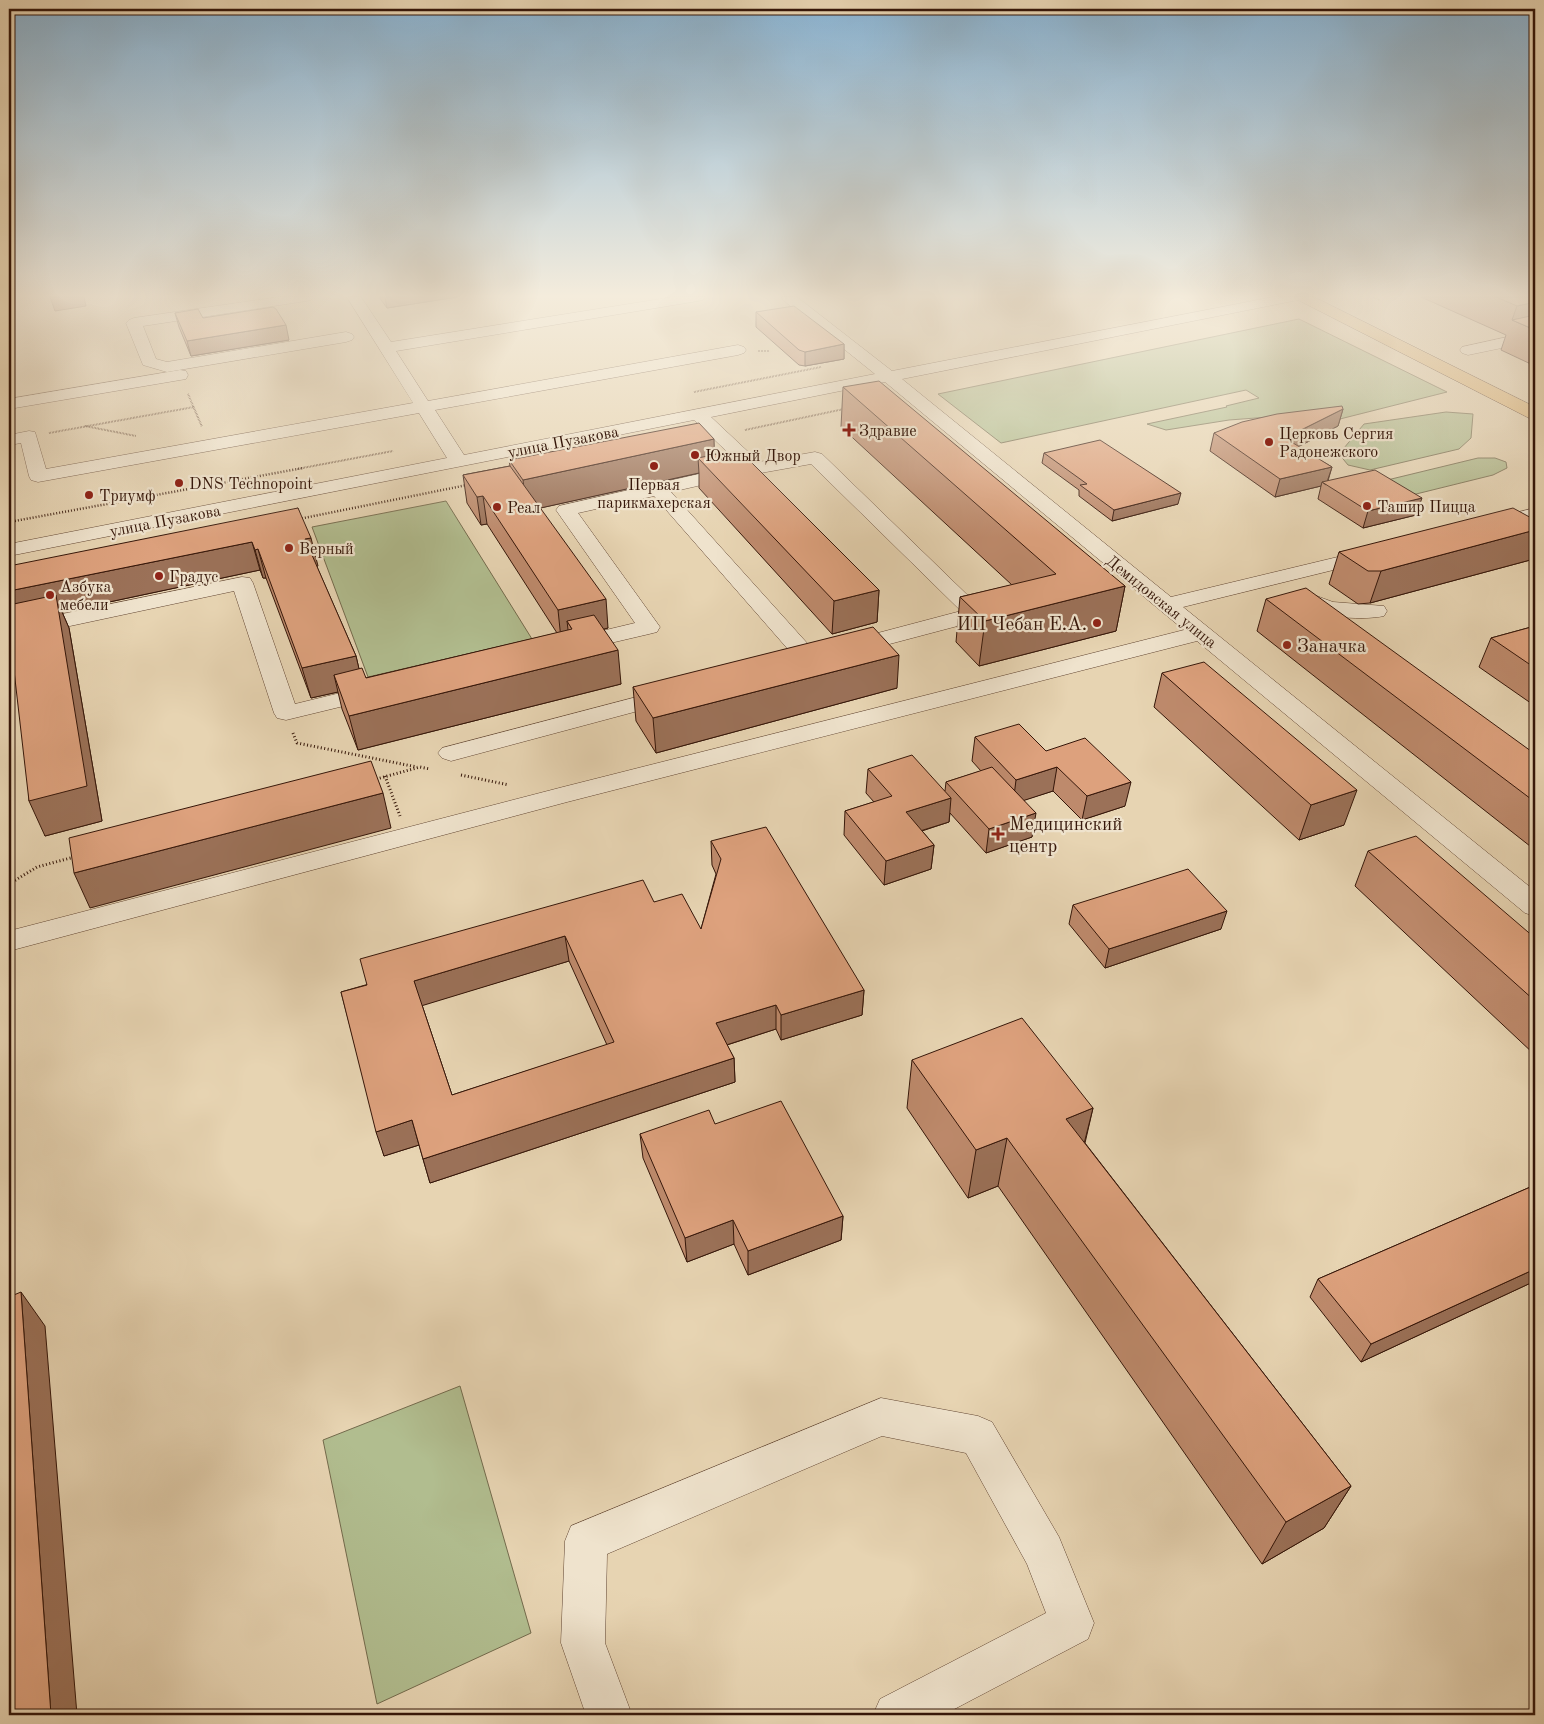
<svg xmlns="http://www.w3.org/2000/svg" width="1544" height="1724" viewBox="0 0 1544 1724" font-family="'Old Standard TT',serif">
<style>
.green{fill:#b1bd8f;stroke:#736a4c}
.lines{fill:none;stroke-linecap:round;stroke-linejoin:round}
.minor-casing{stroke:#624633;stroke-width:1}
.major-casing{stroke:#351609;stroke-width:1}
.path-far2{stroke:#351609;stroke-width:2;stroke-dasharray:0.5 1;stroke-linecap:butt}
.path-far1{stroke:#351609;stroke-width:2.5;stroke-dasharray:1 2;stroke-linecap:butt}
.path{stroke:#351609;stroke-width:3;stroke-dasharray:1 2.5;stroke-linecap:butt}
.minor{fill:#efe3cd;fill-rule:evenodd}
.major{fill:#e4ba79;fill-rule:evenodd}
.wall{fill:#be8a6c;stroke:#351609;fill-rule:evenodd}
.shaded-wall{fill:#9b7158;stroke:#351609}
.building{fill:#dda17d;stroke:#351609;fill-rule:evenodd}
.poi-dot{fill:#8f2418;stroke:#efe3cd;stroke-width:2}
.labels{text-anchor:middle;stroke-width:4.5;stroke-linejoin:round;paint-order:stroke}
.far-poi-label{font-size:16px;fill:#351609;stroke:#efe3cd;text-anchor:start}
.far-street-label{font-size:16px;fill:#351609;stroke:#efe3cd}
.poi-label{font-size:19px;fill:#351609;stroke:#efe3cd;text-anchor:start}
</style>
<rect width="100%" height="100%" fill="#e7d4b2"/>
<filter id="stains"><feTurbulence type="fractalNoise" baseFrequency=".004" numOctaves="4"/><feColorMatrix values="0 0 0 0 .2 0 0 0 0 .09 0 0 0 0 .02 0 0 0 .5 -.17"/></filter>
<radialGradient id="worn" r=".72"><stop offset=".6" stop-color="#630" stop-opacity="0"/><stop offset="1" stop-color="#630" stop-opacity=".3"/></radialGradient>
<g class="green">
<path d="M 1299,319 L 1447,392 L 1336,420 L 1269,417 L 1229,420 L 1166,430 L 1147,424 L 1227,407 L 1226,406 L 1259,398 L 1246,390 L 1001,443 L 938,394 Z"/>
<path d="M 1446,412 L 1473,414 L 1471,438 L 1459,449 L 1370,470 L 1348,465 L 1339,454 L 1364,424 Z"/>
<path d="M 1478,458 L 1495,458 L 1506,462 L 1507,468 L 1493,475 L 1404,497 L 1379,482 Z"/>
<path d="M 446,501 L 532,639 L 368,677 L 312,527 Z"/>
<path d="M 460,1386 L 531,1633 L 377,1704 L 323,1440 Z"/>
</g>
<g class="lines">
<g class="minor-casing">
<g id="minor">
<path d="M 279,297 L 313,297 L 311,300 L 306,301 L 143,326 L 156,359 L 167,362 L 346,332 L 352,334 L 354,337 L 352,340 L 346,342 L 167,372 L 143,365 L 126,323 L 129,320 L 134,318 Z"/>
<path d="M 347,297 L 361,297 L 391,342 L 673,297 L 705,297 L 703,300 L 698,301 L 396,351 L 428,401 L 738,345 L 744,347 L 746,350 L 744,353 L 738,355 L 435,410 L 464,455 L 875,374 L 783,300 L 781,297 L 797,297 L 892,371 L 1273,297 L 1300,297 L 1298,300 L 1293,301 L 902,379 L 1171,597 L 1371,549 L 1378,551 L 1381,555 L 1378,559 L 1183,607 L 1535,891 L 1535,916 L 1525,913 L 1197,641 L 567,802 L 9,951 L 9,931 L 563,787 L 1184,630 L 885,382 L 711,417 L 759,462 L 815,452 L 822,454 L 987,614 L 984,619 L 848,655 L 840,653 L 837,648 L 840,643 L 961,611 L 811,464 L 755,474 L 748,472 L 694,420 L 9,556 L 9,544 L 447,458 L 419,413 L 38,482 L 31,480 L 29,476 L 21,443 L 9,445 L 9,435 L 29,431 L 35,432 L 46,469 L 413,403 Z"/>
<path d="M 1535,331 L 1535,341 L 1468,355 L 1462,353 L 1460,350 L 1462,347 Z"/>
<path d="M 180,370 L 186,371 L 188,375 L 186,379 L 9,409 L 9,399 Z"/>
<path d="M 734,466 L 741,468 L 743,472 L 741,476 L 671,492 L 816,653 L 819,658 L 816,663 L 808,665 L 800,663 L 654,496 L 578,513 L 660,627 L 657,632 L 649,634 L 572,652 L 564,650 L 561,645 L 564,640 L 635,623 L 556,510 L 559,506 Z"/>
<path d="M 1535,508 L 1535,520 L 1491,531 L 1484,529 L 1481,525 L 1484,521 Z"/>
<path d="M 242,577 L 250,578 L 253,583 L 295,704 L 377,684 L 385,686 L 389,691 L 385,696 L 286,720 L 277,718 L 274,713 L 234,591 L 9,639 L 9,625 Z"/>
<path d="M 1303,591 L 1333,602 L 1384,606 L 1387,611 L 1384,616 C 1361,621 1307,618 1292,597 L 1295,592 Z"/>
<path d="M 671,688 L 679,690 L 683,695 L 679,700 L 451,761 L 442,758 L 438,753 L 442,748 Z"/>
<path d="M 881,1398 L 978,1416 L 992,1422 L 1059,1537 L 1094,1623 L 1088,1639 L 943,1715 L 873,1715 L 880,1699 L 1046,1613 L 1027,1564 L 966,1453 L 882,1436 L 607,1554 L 605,1643 L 632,1715 L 586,1715 L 561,1643 L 565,1541 L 571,1526 Z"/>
</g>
</g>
<g class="major-casing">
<path id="major" d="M 1296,297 L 1314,297 L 1535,407 L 1535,419 L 1529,418 L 1298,300 Z"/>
</g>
<g class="path-far2">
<path d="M 1373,297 L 1380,300"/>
<path d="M 758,351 L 769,351"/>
<path d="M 694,392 L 821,367"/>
<path d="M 188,394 L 202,427"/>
<path d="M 85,426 L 136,436"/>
<path d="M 745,430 L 844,409"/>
<path d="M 49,433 L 194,407"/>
<path d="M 297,469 L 393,451"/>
</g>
<g class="path-far1">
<path d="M 299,519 L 467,485"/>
<path d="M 9,522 L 303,468"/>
</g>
<g class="path">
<path d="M 293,733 L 297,743 L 417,767"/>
<path d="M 461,775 L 509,785"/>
<path d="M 385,776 L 400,816"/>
<path d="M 373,780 L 420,767 L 430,769"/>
<path d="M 9,884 L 37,867 L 74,857"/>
</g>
<use href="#minor" class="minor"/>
<use href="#major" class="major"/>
</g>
<g class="wall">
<path d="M 379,297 L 457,297 L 387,308 Z"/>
<path d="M 1421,297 L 1535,297 L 1535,366 L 1501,350 L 1506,335 Z"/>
<path d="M 756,312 L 844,344 L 844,359 L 805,366 L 799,365 L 756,327 Z"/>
<path d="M 175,313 L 203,318 L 289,340 L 191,356 L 179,327 Z"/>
<path d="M 843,387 L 1125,586 L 1116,631 L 979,666 L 956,642 L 960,597 L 1012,585 L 841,427 Z"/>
<path d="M 1343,409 L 1338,426 L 1298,447 L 1332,467 L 1328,481 L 1416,515 L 1363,528 L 1318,499 L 1321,486 L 1275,497 L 1210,451 L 1214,433 Z"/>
<path d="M 1044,453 L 1178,504 L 1112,521 L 1079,496 L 1079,490 L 1042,463 Z"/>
<path d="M 715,454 L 733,457 L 879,590 L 877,622 L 832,634 L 699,488 L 699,473 L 540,508 L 608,628 L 604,629 L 621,684 L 358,750 L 342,709 L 338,692 L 311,698 L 266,578 L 263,578 L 260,570 L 62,612 L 69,628 L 102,821 L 45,836 L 13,604 L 298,508 L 317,567 L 356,656 L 359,669 L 366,678 L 557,633 L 487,524 L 481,525 L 467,503 L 463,475 L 510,466 L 509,460 Z"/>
<path d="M 1535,520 L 1535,555 L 1534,559 L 1370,603 L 1358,604 L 1329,584 L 1339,552 Z"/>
<path d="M 1266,599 L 1535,754 L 1535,850 L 1257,631 Z"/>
<path d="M 1535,626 L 1535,706 L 1479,667 L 1491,638 Z"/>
<path d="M 1162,673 L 1344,825 L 1299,840 L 1154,707 Z"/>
<path d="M 633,687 L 897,688 L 656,753 L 636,721 Z"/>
<path d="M 975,737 L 1046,751 L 1125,806 L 1082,820 L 1053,791 L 1024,800 L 1032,837 L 986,853 L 950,813 L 949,822 L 922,831 L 934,845 L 931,869 L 884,885 L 844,835 L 845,811 L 874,802 L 866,793 L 868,769 L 945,791 L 946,782 L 981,771 L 972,761 Z"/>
<path d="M 711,841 L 864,990 L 862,1015 L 781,1040 L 776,1029 L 727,1045 L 734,1058 L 735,1082 L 430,1183 L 419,1145 L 384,1156 L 341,992 L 654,902 L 701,929 L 716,874 L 712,865 ZM 569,961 L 607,1045 L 452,1095 L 422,1005 Z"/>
<path d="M 1368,851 L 1535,938 L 1535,1055 L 1355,886 Z"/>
<path d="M 1073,905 L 1221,929 L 1105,968 L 1069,924 Z"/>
<path d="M 912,1060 L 1093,1108 L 1085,1143 L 1351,1486 L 1324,1528 L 1262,1564 L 998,1186 L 968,1198 L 907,1108 Z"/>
<path d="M 715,1124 L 843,1216 L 841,1240 L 748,1275 L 734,1244 L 687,1262 L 643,1158 L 640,1134 Z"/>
<path d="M 1535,1185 L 1535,1281 L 1361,1362 L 1310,1297 L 1318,1279 Z"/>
</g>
<g class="shaded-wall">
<path d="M 50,297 L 84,297 L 86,306 L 55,311 Z"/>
<path d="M 385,297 L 457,297 L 387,308 Z"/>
<path d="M 1535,302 L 1535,330 L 1512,320 L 1517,306 Z"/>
<path d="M 9,303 L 11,318 L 9,318 Z"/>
<path d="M 286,325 L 289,340 L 191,356 L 187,341 Z"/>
<path d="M 844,344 L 844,359 L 805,366 L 805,352 Z"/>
<path d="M 1343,409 L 1338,426 L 1280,456 L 1285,438 Z"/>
<path d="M 714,439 L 715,469 L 698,458 L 699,473 L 527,511 L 523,480 Z"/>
<path d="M 1332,467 L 1326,485 L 1322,482 L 1321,486 L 1275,497 L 1280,479 Z"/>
<path d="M 1181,493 L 1178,504 L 1112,521 L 1114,510 Z"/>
<path d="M 483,496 L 487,524 L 481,525 L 477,497 Z"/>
<path d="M 1422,498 L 1416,515 L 1363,528 L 1368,511 Z"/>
<path d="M 1535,530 L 1535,555 L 1534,559 L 1370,603 L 1381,571 Z"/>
<path d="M 311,538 L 318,566 L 313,568 L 305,539 Z"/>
<path d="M 252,542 L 260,570 L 62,612 L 69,628 L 102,821 L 45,836 L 29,801 L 20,621 L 9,594 L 9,591 Z"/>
<path d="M 258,549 L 266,578 L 263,578 L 255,550 Z"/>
<path d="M 1125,586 L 1116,631 L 979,666 L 985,621 Z"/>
<path d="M 879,590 L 877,622 L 832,634 L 834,601 Z"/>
<path d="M 606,599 L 608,628 L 573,637 L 572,629 L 567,621 L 569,638 L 561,639 L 558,610 Z"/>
<path d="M 618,650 L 621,684 L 358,750 L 349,716 Z"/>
<path d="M 899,655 L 897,688 L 656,753 L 653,718 Z"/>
<path d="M 356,656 L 363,686 L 334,675 L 338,692 L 311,698 L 302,668 Z"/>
<path d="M 1057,767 L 1053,791 L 1013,804 L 1016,780 Z"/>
<path d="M 1131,782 L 1125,806 L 1082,820 L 1087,796 Z"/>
<path d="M 1357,790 L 1344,825 L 1299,840 L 1311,805 Z"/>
<path d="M 383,793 L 391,828 L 90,908 L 74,873 Z"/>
<path d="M 951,798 L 949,822 L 904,836 L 906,812 Z"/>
<path d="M 1036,813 L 1032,837 L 986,853 L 989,829 Z"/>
<path d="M 934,845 L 931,869 L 884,885 L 886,861 Z"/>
<path d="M 1227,911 L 1221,929 L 1105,968 L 1109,949 Z"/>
<path d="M 565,936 L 569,961 L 421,1006 L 414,981 Z"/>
<path d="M 864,990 L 862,1015 L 781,1040 L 781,1015 Z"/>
<path d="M 776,1005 L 776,1029 L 717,1048 L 716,1023 Z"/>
<path d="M 734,1058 L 735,1082 L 430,1183 L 423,1159 Z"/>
<path d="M 1093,1108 L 1081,1156 L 1066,1119 Z"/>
<path d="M 412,1120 L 419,1145 L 384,1156 L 376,1132 Z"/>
<path d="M 1007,1138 L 998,1186 L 968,1198 L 976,1150 Z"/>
<path d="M 843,1216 L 841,1240 L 748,1275 L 748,1251 Z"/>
<path d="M 733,1220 L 734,1244 L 687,1262 L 685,1238 Z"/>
<path d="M 1535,1269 L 1535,1281 L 1361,1362 L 1371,1344 Z"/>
<path d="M 21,1292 L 45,1326 L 77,1715 L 51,1715 Z"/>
<path d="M 1351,1486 L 1324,1528 L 1262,1564 L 1286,1522 Z"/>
</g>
<g class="building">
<path d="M 1496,297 L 1535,297 L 1535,302 L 1517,306 Z"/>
<path d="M 794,306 L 844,344 L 805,352 L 799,350 L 756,312 Z"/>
<path d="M 273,307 L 276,309 L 286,325 L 187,341 L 175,313 L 198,309 L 203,318 Z"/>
<path d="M 1535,315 L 1535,330 L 1512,320 Z"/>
<path d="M 879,381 L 1125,586 L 985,621 L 960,597 L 1056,574 L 843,387 Z"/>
<path d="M 1342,406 L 1343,409 L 1285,438 L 1332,467 L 1280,479 L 1214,433 L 1242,422 L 1277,414 Z"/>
<path d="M 699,423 L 714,439 L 523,480 L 509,460 Z"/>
<path d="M 1100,440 L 1181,493 L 1114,510 L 1080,485 L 1087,484 L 1044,453 Z"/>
<path d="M 727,452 L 733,457 L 744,455 L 879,590 L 834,601 L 698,458 Z"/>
<path d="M 510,466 L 606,599 L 558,610 L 483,496 L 477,497 L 463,475 Z"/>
<path d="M 1375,470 L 1422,498 L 1368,511 L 1322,482 Z"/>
<path d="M 298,508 L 311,538 L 305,539 L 356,656 L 302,668 L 258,549 L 255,550 L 252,542 L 9,591 L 9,566 Z"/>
<path d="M 1513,508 L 1535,520 L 1535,530 L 1381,571 L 1368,571 L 1339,552 Z"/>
<path d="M 1306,588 L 1535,754 L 1535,802 L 1266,599 Z"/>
<path d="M 56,595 L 87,786 L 29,801 L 9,627 L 9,605 Z"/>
<path d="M 594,615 L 618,650 L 349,716 L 334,675 L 362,668 L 366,678 L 572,629 L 567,621 Z"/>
<path d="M 1535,626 L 1535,668 L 1491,638 Z"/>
<path d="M 873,627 L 899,655 L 653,718 L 633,687 Z"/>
<path d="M 1204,662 L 1357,790 L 1311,805 L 1162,673 Z"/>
<path d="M 1019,724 L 1046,751 L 1085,738 L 1131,782 L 1087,796 L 1057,767 L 1016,780 L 975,737 Z"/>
<path d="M 912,755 L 951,798 L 906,812 L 934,845 L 886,861 L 845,811 L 892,796 L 868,769 Z"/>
<path d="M 371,761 L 383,793 L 74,873 L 69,838 Z"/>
<path d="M 992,767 L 1036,813 L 989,829 L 946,782 Z"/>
<path d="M 766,827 L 864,990 L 781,1015 L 776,1005 L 716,1023 L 734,1058 L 423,1159 L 412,1120 L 376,1132 L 341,992 L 367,985 L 360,959 L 643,880 L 654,902 L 682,894 L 701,929 L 721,859 L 711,841 ZM 565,936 L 614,1042 L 452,1095 L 414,981 Z"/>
<path d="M 1416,836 L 1535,938 L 1535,1001 L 1368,851 Z"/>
<path d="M 1188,869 L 1227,911 L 1109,949 L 1073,905 Z"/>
<path d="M 1022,1018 L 1093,1108 L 1066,1119 L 1351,1486 L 1286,1522 L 1007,1138 L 976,1150 L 912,1060 Z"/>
<path d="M 781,1101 L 843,1216 L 748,1251 L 733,1220 L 685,1238 L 640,1134 L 709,1110 L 715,1124 Z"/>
<path d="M 1535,1185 L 1535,1269 L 1371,1344 L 1318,1279 Z"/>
<path d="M 21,1292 L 51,1715 L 9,1715 L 9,1297 Z"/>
</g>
<linearGradient id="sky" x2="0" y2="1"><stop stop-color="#89b4d4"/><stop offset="0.55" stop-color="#f4ecdc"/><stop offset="1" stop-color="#f4ecdc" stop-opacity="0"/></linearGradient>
<rect width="1544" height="538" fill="url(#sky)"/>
<g class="poi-dot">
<path d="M846.5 422.5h5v5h5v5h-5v5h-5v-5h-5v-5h5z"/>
<circle cx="1269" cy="442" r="5"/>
<circle cx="695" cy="455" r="5"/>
<circle cx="654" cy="466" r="5"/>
<circle cx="179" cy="483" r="5"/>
<circle cx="89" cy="495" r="5"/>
<circle cx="1367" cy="506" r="5"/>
<circle cx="497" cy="507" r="5"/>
<circle cx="289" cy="548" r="5"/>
<circle cx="159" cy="576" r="5"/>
<circle cx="50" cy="595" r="5"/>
<circle cx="1097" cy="623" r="5"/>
<circle cx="1287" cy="645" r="5"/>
<path d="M995.5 826.5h5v5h5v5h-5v5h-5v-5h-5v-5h5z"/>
</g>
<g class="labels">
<g class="far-poi-label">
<text x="859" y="436">Здравие</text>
<text x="1279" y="439">Церковь Сергия<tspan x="1279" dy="18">Радонежского</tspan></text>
<text x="705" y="461">Южный Двор</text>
<text x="189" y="489">DNS Technopoint</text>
<text x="654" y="490" text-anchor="middle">Первая<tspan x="654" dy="18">парикмахерская</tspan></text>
<text x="99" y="501">Триумф</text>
<text x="1377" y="512">Ташир Пицца</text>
<text x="507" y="513">Реал</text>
<text x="299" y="554">Верный</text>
<text x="169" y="582">Градус</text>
<text x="60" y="592">Азбука<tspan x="60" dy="18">мебели</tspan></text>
</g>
<g class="far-street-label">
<text transform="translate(563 441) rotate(-11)" y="6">улица Пузакова</text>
<text transform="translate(165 520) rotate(-11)" y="6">улица Пузакова</text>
<text transform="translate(1162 601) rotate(39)" y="6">Демидовская улица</text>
</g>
<g class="poi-label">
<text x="1087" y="630" text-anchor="end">ИП Чебан Е.А.</text>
<text x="1297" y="652">Заначка</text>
<text x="1009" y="830">Медицинский<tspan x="1009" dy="22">центр</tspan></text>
</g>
</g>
<rect width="1544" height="1724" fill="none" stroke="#e7d4b2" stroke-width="30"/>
<rect x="10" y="10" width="1524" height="1704" fill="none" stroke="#351609" stroke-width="2.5"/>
<rect x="15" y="15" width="1514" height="1694" fill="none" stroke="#351609"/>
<rect width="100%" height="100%" filter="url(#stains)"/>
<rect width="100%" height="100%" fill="url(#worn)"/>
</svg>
